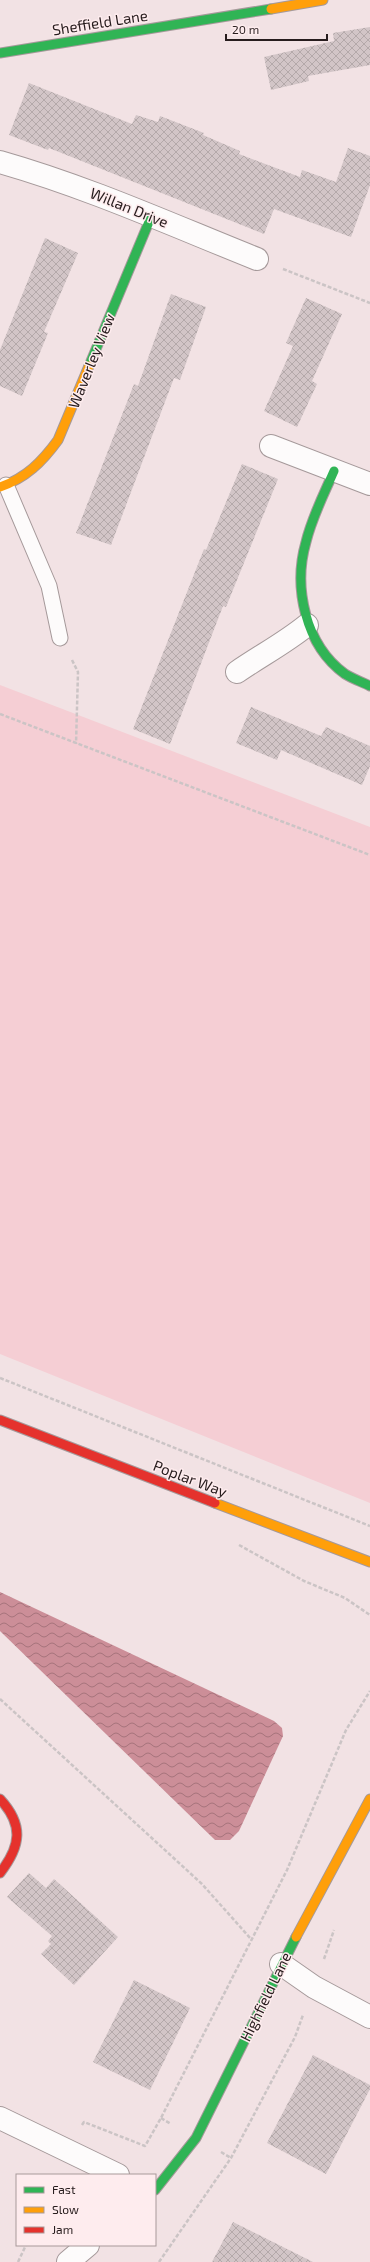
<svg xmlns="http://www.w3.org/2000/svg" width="370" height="2262" viewBox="0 0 370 2262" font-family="'Exo 2',sans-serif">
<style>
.green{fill:#f5ced4}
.water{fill:url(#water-waves)}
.building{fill:url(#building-cross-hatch)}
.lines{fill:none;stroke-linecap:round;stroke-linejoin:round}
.lane-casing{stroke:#a5999a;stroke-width:17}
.street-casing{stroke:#a5999a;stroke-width:24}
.fast-casing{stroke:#a5999a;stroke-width:11}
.slow-casing{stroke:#a5999a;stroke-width:11}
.jam-casing{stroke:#a5999a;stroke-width:11}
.path{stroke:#cbc4c5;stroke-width:2.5;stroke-dasharray:4 2;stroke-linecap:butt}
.lane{stroke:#fdfbfb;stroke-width:15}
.street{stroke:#fdfbfb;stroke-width:22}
.fast{stroke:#30b455;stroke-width:9}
.slow{stroke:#ff9f0a;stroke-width:9}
.jam{stroke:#e5322d;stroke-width:9}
.labels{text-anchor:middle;stroke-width:3;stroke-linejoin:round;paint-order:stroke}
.street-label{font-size:15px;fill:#271c1d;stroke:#feecee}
</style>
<defs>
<pattern id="water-waves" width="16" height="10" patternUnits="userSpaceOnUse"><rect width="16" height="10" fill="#cc8e98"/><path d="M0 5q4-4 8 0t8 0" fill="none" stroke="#a6737b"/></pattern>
<pattern id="building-cross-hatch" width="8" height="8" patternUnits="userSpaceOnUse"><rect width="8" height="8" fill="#d2c5c7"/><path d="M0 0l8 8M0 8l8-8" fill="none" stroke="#b4a9aa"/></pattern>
</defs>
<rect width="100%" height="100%" fill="#f2e2e4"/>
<path class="green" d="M 0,685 L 370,827 L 370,1503 L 0,1354 Z"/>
<path class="water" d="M 0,1592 L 274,1721 L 282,1728 L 283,1736 L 239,1831 L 230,1840 L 215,1840 L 0,1631 Z"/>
<g class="building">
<path d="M 370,27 L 370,65 L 308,76 L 309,81 L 271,90 L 264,57 L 334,41 L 333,33 Z"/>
<path d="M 29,83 L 132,124 L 136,115 L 158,122 L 160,116 L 204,133 L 203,135 L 240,151 L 239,154 L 300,177 L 302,170 L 336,182 L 348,148 L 370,156 L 370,185 L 351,237 L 274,209 L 264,234 L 49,148 L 48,150 L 9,135 Z"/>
<path d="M 45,238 L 78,253 L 44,332 L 48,333 L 22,396 L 0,386 L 0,350 Z"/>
<path d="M 171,294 L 206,307 L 180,380 L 174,378 L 111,545 L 76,533 L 134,384 L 138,386 Z"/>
<path d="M 306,298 L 342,314 L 312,381 L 317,384 L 297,427 L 264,411 L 293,346 L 286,343 Z"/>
<path d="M 242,464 L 278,479 L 226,607 L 223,606 L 170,744 L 133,729 L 204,549 L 206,550 Z"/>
<path d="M 251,707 L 321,736 L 326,727 L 370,746 L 370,766 L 362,785 L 281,750 L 277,760 L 236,743 Z"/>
<path d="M 29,1873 L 46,1888 L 54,1879 L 118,1937 L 74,1985 L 41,1954 L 51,1944 L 48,1941 L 52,1936 L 7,1897 Z"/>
<path d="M 134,1980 L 190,2008 L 150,2090 L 93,2062 Z"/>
<path d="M 313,2055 L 370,2085 L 370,2089 L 326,2174 L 267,2143 Z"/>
<path d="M 233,2222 L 313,2262 L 212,2262 Z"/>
</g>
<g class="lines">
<g class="lane-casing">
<path id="lane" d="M 6,485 L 49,586 L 60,638"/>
</g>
<g class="street-casing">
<g id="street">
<path d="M 0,162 C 88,187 172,225 257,259"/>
<path d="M 271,446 L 370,484"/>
<path d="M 237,672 C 260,656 285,643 307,625"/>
<path d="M 281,1964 L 314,1987 L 370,2017"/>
<path d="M 0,2118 L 118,2175"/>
<path d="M 68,2262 L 88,2245"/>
</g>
</g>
<g class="fast-casing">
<g id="fast">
<path d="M 0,53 L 271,9"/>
<path d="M 89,366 L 151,217"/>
<path d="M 334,471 C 324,494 312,517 306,542 C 293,587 305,645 345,674 C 353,679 362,682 370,686"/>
<path d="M 155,2190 L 196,2138 L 296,1937"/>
</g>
</g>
<g class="slow-casing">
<g id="slow">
<path d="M 271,9 L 323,0"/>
<path d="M 0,487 C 26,478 42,462 58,440 L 89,366"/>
<path d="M 215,1503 L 370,1562"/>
<path d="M 296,1937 L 370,1799"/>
</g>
</g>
<g class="jam-casing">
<g id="jam">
<path d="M 0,1420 L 215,1503"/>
<path d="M 0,1799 C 24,1825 21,1846 0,1873"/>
</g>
</g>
<g class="path">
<path d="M 283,269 L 370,303"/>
<path d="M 72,660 L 78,672 L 76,744"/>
<path d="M 0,714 L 370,855"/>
<path d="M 0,1378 L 370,1526"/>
<path d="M 239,1545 L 304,1581 L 345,1598 L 370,1615"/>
<path d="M 0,1699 L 202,1884 L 251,1939"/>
<path d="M 324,1959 L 334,1930"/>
<path d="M 161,2118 L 171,2124"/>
<path d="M 82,2125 L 84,2122 L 145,2146 L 161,2118 L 287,1870 L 346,1730 L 370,1691"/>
<path d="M 221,2152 L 231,2158"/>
<path d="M 18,2262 L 26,2245"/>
<path d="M 159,2262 L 231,2158 L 295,2037 L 303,2015"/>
</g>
<use href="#lane" class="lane"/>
<use href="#street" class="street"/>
<use href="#fast" class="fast"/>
<use href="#slow" class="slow"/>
<use href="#jam" class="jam"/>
</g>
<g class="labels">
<g class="street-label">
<text transform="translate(100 23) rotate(-9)" y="5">Sheffield Lane</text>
<text transform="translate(129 208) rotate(22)" y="5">Willan Drive</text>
<text transform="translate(92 361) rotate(-68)" y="5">Waverley View</text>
<text transform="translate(190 1479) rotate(21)" y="5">Poplar Way</text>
<text transform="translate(266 1997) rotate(-64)" y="5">Highfield Lane</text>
</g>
</g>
<rect x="16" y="2174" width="140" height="72" fill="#feecee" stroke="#a8999a"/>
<rect x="24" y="2187" width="20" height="6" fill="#30b455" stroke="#a8999a"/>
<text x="52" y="2194" font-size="12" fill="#271c1d">Fast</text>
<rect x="24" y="2207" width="20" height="6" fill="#ff9f0a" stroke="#a8999a"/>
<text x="52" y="2214" font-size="12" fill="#271c1d">Slow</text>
<rect x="24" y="2227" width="20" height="6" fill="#e5322d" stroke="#a8999a"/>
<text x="52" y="2234" font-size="12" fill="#271c1d">Jam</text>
<path d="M226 34v6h101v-6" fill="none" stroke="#271c1d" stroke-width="2"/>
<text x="232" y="34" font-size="12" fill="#271c1d" stroke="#feecee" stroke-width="3" paint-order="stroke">20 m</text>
</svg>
